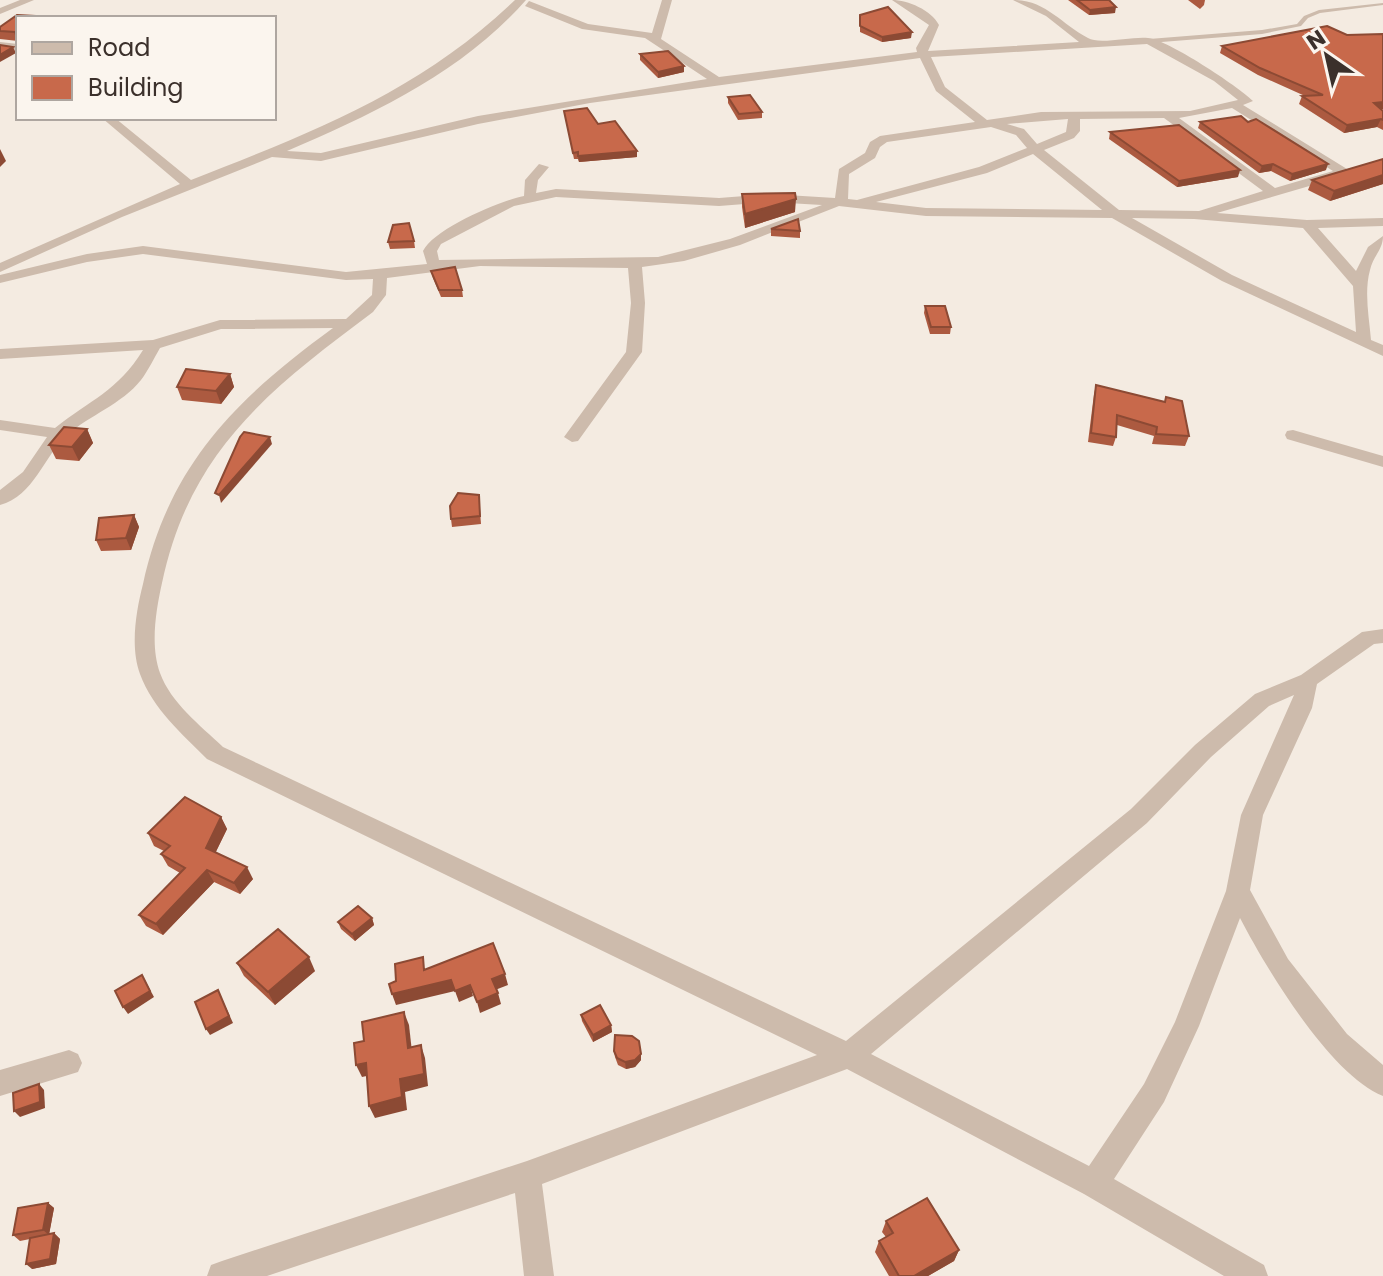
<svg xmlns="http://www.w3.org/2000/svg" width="1383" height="1276" viewBox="0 0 1383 1276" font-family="Poppins,sans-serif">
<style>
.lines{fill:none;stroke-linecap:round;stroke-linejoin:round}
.lane{fill:#cdbbac;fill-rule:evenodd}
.street{fill:#cdbbac;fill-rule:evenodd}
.wall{fill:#ac5a40}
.shaded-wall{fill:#8c4a34}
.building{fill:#c8694b;stroke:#8c4a34;stroke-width:2}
</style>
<rect width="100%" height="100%" fill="#f4ebe1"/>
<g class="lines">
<path class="lane" d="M 1383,3 L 1383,5 L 1320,13 L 1308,18 L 1301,26 L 1262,34 L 1149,43 L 1146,41 L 1149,39 L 1262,30 L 1297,24 L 1304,16 L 1319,10 Z"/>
<g class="street">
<path d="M 20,0 L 34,0 L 0,14 L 0,8 Z"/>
<path d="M 515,0 L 526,0 C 463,72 374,114 287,151 L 321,153 L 478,116 L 707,79 L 645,38 L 582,29 L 525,6 L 529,1 L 588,24 L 652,33 L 662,0 L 672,0 L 661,39 L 719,77 L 917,52 L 916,48 L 929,25 L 892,0 C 908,0 931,10 939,25 L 928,51 L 1079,42 L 1046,16 L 1013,0 C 1046,0 1061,24 1088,38 C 1099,45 1133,36 1148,38 C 1168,40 1238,86 1253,101 L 1243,105 L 1347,169 L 1347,175 L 1217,213 L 1307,220 L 1383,218 L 1383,226 L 1318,228 L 1356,271 L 1368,247 L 1383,236 C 1383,250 1373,256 1370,270 C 1364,292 1369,317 1371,340 L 1383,345 L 1383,356 L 1222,281 L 1112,218 L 926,216 L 839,206 L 740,245 L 684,261 L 642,267 L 645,303 L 642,352 L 578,441 L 572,442 L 564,437 L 626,352 L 631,303 L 628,268 L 480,266 L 387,278 L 386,295 L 373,312 C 270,389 190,450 162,583 C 156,610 150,646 160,673 C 171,703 200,725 223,747 L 846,1041 L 1131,809 L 1195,745 L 1255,694 L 1301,675 L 1362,632 L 1383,629 L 1383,643 L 1374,644 L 1317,684 L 1312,708 L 1263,815 L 1250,890 L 1288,959 L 1347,1034 L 1383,1065 L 1383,1096 C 1330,1075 1266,968 1240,918 L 1199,1026 L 1164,1102 L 1114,1179 L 1264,1265 L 1268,1276 L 1224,1276 L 1084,1194 L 847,1069 L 542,1184 L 554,1276 L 524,1276 L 515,1193 L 267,1276 L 207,1276 L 211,1265 L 222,1261 L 527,1161 L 817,1055 L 207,759 C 182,734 153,709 140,674 C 130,647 136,611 143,584 C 169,464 237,398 333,328 L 221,329 L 160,348 C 154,358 148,371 141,380 C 122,404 90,415 67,435 C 44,456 34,496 0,505 L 0,490 L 23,472 L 47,437 L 0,430 L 0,420 L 55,428 C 90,400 118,391 143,350 L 0,359 L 0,349 L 153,340 L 220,320 L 346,319 L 372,295 L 373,279 L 346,280 L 143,254 L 87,262 L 0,283 L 0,275 L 87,254 L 143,246 L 346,272 L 427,264 L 423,251 C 434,229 499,201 524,196 L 525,180 L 539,164 L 549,167 L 538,180 L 536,193 L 556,189 L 719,198 L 770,194 L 835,198 L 839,169 L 865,153 L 870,142 L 880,136 L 975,122 L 936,91 L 920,58 L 590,103 L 478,124 L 321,161 L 272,157 L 122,217 L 0,272 L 0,263 L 180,184 L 102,118 L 115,118 L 191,180 C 313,132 419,92 515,0 ZM 1147,44 L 1214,81 L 1238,100 L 1190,111 L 1041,112 L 987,120 L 945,87 L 931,57 ZM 1232,108 L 1333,171 L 1275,188 L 1179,118 ZM 1164,118 L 1263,191 L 1199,211 L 1119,210 L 1044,150 L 1074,138 L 1080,131 L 1080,119 ZM 1068,119 L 1066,132 L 1037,144 L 1024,129 L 1007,124 ZM 991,127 L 1016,135 L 1027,148 L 979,167 L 857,200 L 848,199 L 849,174 L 875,158 L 880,147 L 887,142 ZM 1033,154 L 1102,210 L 926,208 L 876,202 L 987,173 ZM 556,197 L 719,206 L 770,202 L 822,205 L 730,239 L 658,257 L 439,260 L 437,251 L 441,244 L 514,206 ZM 1132,218 L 1194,219 L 1303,228 L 1353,286 L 1356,332 L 1232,275 ZM 1294,695 L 1241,815 L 1226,891 L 1175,1022 L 1144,1084 L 1089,1166 L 871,1054 L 1147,823 L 1211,757 L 1269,706 Z"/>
<path d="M 0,42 L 18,44 L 18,50 L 0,48 Z"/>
<path d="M 1293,430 L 1383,456 L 1383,467 L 1287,439 L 1285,435 L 1287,431 Z"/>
<path d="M 69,1050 L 78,1054 L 82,1063 L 78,1072 L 0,1096 L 0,1070 Z"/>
</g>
</g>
<g class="wall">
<path d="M 1068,0 L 1109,0 L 1115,13 L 1089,15 Z"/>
<path d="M 1188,0 L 1205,0 L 1204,5 L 1200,9 Z"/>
<path d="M 860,15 L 911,38 L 882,42 L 860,32 Z"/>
<path d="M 18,18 L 18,41 L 0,39 L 0,27 Z"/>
<path d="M 1383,34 L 1383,109 L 1381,110 L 1383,111 L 1383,130 L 1377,127 L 1344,133 L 1299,104 L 1302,96 L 1305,96 L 1258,75 L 1220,53 L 1222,46 L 1347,35 Z"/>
<path d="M 640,54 L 684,66 L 684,72 L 658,78 L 640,60 Z"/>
<path d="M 728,97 L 762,112 L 762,118 L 738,120 L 728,103 Z"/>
<path d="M 564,111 L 598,124 L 637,151 L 637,157 L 579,162 L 578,159 L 574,159 Z"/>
<path d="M 1200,122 L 1248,122 L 1326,170 L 1290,181 L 1271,171 L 1259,173 L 1198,128 Z"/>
<path d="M 1110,132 L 1238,177 L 1177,187 L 1109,139 Z"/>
<path d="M 1383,159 L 1383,184 L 1330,201 L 1308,190 L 1312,180 Z"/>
<path d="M 742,194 L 795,212 L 745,228 L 742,207 Z"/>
<path d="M 771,229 L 800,231 L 800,238 L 771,236 Z"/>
<path d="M 414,241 L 415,248 L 390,249 L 388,242 Z"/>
<path d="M 431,271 L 462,290 L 463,297 L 441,297 L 433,278 Z"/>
<path d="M 925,306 L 951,327 L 950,334 L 930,334 L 924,313 Z"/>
<path d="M 230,374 L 234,387 L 221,404 L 182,400 L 177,387 Z"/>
<path d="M 1096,385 L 1189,436 L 1185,446 L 1152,444 L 1154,436 L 1117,425 L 1116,437 L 1113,446 L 1088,442 L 1094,394 Z"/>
<path d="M 87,429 L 93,443 L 79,461 L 56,459 L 49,445 Z"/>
<path d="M 479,495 L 481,524 L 452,527 L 451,519 Z"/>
<path d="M 134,515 L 139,527 L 131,550 L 101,551 L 96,540 Z"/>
<path d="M 221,817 L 227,829 L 215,853 L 253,879 L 240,894 L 214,882 L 163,935 L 146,926 L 139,915 L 180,873 L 168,866 L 161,854 L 164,851 L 154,846 L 148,833 Z"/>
<path d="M 372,918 L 374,925 L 355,941 L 341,929 L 338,922 Z"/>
<path d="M 237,963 L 315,971 L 275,1005 L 244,976 Z"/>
<path d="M 581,1015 L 611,1025 L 612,1032 L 593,1042 L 582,1021 Z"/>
<path d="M 614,1051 L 641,1060 L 635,1067 L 626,1069 L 618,1065 L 615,1057 Z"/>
<path d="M 48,1203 L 54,1208 L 49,1234 L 54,1233 L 60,1239 L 56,1264 L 32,1269 L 30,1239 L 20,1241 L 13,1235 Z"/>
<path d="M 886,1221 L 959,1250 L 954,1261 L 928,1276 L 889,1276 L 875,1252 L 879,1241 L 886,1237 L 882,1232 Z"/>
</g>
<g class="shaded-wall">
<path d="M 1116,7 L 1115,13 L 1089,15 L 1090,10 Z"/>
<path d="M 912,32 L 911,38 L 882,42 L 882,37 Z"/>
<path d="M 13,47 L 16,53 L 0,62 L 0,55 Z"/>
<path d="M 684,66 L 684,72 L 658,78 L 658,72 Z"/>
<path d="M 1383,102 L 1383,109 L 1371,111 L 1374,103 Z"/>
<path d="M 1381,119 L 1377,127 L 1344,133 L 1347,125 Z"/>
<path d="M 0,149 L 6,161 L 0,167 Z"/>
<path d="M 637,151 L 637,157 L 579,162 L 578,156 Z"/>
<path d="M 1273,164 L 1271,171 L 1259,173 L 1262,166 Z"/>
<path d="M 1328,164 L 1326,170 L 1290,181 L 1292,174 Z"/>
<path d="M 1240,170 L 1238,177 L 1177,187 L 1179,181 Z"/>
<path d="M 1383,175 L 1383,184 L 1330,201 L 1334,191 Z"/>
<path d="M 796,199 L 795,212 L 745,228 L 745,214 Z"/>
<path d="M 230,374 L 234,387 L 221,404 L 216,391 Z"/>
<path d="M 87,429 L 93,443 L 79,461 L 72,447 Z"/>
<path d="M 270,437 L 272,444 L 221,503 L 219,495 Z"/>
<path d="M 134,515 L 139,527 L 131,550 L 126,538 Z"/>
<path d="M 221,817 L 227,829 L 212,860 L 206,848 Z"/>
<path d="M 247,867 L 253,879 L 240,894 L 234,883 Z"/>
<path d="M 207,870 L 214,882 L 163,935 L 156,924 Z"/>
<path d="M 372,918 L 374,925 L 355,941 L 352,934 Z"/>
<path d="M 309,957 L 315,971 L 275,1005 L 268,992 Z"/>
<path d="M 505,974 L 508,985 L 495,990 L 492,979 Z"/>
<path d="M 142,975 L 154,997 L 128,1014 L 123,1007 Z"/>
<path d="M 451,980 L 455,991 L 396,1005 L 392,994 Z"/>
<path d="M 470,985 L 473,996 L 459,1002 L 455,991 Z"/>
<path d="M 218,990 L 233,1023 L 210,1035 L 206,1029 Z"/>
<path d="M 498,993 L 501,1004 L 480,1013 L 477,1002 Z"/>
<path d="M 404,1012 L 409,1025 L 413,1061 L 408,1048 Z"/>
<path d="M 611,1025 L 612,1032 L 593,1042 L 593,1035 Z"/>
<path d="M 421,1045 L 425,1058 L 428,1086 L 405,1092 L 407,1110 L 375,1118 L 369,1106 L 400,1079 Z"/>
<path d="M 641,1054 L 641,1060 L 635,1067 L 626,1069 L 625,1062 Z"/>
<path d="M 366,1063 L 371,1075 L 362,1077 L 356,1065 Z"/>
<path d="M 39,1084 L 44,1090 L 45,1108 L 20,1117 L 14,1111 Z"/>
<path d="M 48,1203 L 54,1208 L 49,1235 L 43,1230 Z"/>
<path d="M 54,1233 L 60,1239 L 56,1264 L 32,1269 L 26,1264 Z"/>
<path d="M 959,1250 L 954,1261 L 928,1276 L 914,1276 Z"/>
</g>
<g class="building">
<path d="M 1077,0 L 1109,0 L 1116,7 L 1090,10 Z"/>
<path d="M 888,7 L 912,32 L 882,37 L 860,26 L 860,15 Z"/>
<path d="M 17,15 L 55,17 L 18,18 L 18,41 L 15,32 L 0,31 L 0,27 Z"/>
<path d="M 1327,26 L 1347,35 L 1383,34 L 1383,102 L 1374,103 L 1383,111 L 1383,120 L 1381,119 L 1347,125 L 1302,96 L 1323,95 L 1260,68 L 1222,46 Z"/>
<path d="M 0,45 L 13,47 L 0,55 Z"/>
<path d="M 668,51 L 684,66 L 658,72 L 640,54 Z"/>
<path d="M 750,95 L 762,112 L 739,114 L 728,97 Z"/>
<path d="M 587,108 L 598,124 L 615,121 L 637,151 L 578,156 L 578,152 L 573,153 L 564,111 Z"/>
<path d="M 1241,116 L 1248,122 L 1256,119 L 1328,164 L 1292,174 L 1273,164 L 1262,166 L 1200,122 Z"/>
<path d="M 1179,125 L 1240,170 L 1179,181 L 1110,132 Z"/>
<path d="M 1383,159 L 1383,175 L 1334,191 L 1312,180 Z"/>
<path d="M 795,193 L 796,199 L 745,214 L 742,194 Z"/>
<path d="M 798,219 L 800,231 L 771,229 Z"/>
<path d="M 409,223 L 414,241 L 388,242 L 393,225 Z"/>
<path d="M 455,267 L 462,290 L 439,290 L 431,271 Z"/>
<path d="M 925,306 L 945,306 L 951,327 L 931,327 Z"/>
<path d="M 186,369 L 230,374 L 216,391 L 177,387 Z"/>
<path d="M 1096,385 L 1165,402 L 1166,397 L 1182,401 L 1189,436 L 1156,434 L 1157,427 L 1117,415 L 1116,437 L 1091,433 Z"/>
<path d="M 64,427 L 87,429 L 72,447 L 49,445 Z"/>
<path d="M 244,432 L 270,437 L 219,495 L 215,493 L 240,437 Z"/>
<path d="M 458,493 L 479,495 L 480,516 L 451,519 L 450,506 Z"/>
<path d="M 134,515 L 126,538 L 96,540 L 99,518 Z"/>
<path d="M 185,797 L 221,817 L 206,848 L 247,867 L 234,883 L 207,870 L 156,924 L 139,915 L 185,868 L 161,854 L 170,846 L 148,833 Z"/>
<path d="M 358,906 L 372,918 L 352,934 L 338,922 Z"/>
<path d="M 278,929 L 309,957 L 268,992 L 237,963 Z"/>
<path d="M 493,943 L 505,974 L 492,979 L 498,993 L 477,1002 L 470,985 L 455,991 L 451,980 L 392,994 L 389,984 L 396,981 L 395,964 L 423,957 L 424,970 Z"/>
<path d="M 142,975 L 150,991 L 123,1007 L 115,991 Z"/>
<path d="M 218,990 L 229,1016 L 206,1029 L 195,1002 Z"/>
<path d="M 600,1005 L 611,1025 L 593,1035 L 581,1015 Z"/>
<path d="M 404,1012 L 408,1048 L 421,1045 L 424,1074 L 400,1079 L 402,1097 L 369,1106 L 366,1063 L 356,1065 L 354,1043 L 364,1041 L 362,1022 Z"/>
<path d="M 615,1035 L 632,1036 L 639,1041 L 641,1054 L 635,1060 L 625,1062 L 617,1058 L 614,1051 Z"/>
<path d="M 39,1084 L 40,1102 L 14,1111 L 13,1093 Z"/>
<path d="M 927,1198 L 959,1250 L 914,1276 L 899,1276 L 879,1241 L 893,1233 L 886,1221 Z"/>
<path d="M 48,1203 L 43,1230 L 13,1235 L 18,1208 Z"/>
<path d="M 54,1233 L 50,1259 L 26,1264 L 30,1238 Z"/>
</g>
<rect x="16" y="16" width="260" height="104" fill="#fbf5ee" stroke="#aea6a0" stroke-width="2"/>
<rect x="32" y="42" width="40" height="12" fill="#cdbbac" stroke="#aea6a0" stroke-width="2"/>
<text x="88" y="56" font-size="24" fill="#3b302b">Road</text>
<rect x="32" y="76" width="40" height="24" fill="#c8694b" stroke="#aea6a0" stroke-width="2"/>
<text x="88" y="96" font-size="24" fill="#3b302b">Building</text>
<g transform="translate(1327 56) rotate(326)" stroke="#fbf5ee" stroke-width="6" paint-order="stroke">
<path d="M0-6L14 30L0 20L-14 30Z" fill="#3b302b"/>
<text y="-12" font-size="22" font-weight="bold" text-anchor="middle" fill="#3b302b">N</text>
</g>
</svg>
